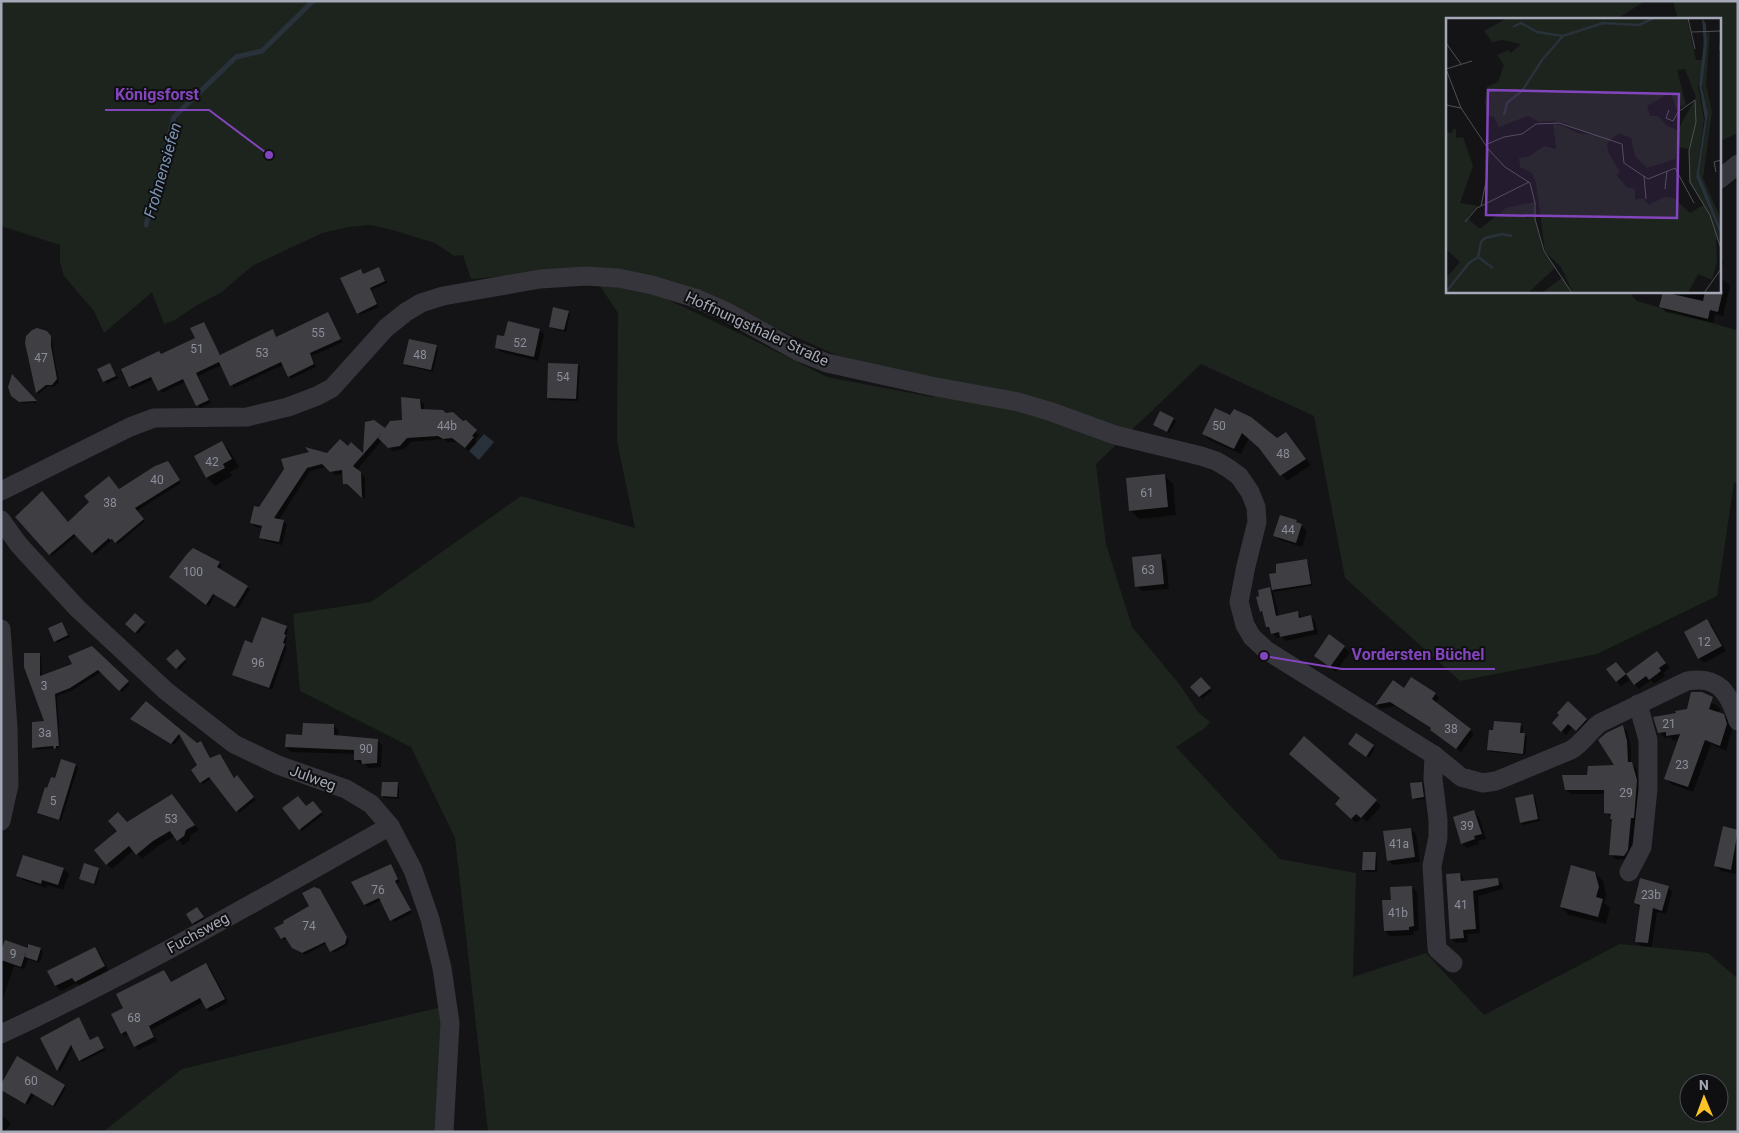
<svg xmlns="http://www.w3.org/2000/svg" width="1739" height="1133" viewBox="0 0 1739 1133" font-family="Roboto,sans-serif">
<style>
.green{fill:#1c241d;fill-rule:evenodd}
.water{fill:#29323b}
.shadow{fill:#0007}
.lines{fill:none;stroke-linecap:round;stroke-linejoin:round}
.stream{stroke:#29323b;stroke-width:5}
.building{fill:#3e3e43}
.minor{stroke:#35353b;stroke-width:19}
.labels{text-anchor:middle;stroke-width:4;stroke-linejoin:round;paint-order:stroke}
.number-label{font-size:12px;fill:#8b8e9a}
.street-label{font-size:15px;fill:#a5a9b7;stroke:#0f0f11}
.water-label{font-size:16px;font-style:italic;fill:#7a95b5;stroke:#0f0f11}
.inset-river{fill:none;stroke:#29323b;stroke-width:2.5}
.inset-road{fill:none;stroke:#4e5056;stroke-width:1}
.view{fill:#8345bd;fill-opacity:0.15;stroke:#8345bd;stroke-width:2.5}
.inset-edge{fill:none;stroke:#a5a9b7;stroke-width:2.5}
.leader{fill:none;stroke:#8345bd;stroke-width:2}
.callout-dot{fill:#8345bd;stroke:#0f0f11;stroke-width:2}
.callout-label{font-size:16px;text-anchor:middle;font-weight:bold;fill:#8345bd;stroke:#0f0f11;stroke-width:4;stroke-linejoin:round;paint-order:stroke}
</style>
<rect width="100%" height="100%" fill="#141416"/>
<g class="green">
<path d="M 1,1 L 1645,1 L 1617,19 L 1448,19 L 1448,291 L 1628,291 L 1637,301 L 1736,330 L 1738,325 L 1738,483 L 1734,483 L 1717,596 L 1597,654 L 1460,681 L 1345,578 L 1314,416 L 1201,364 L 1096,464 L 1106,544 L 1132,627 L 1180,685 L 1198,712 L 1210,722 L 1205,728 L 1176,747 L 1280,859 L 1356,873 L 1353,977 L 1426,953 L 1484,1015 L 1620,944 L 1708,953 L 1738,979 L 1738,1132 L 488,1132 L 455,838 L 411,747 L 300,691 L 293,614 L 371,602 L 521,496 L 635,528 L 617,441 L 618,313 L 598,283 L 662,297 L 745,336 L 827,377 L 932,397 L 962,386 L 836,355 L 767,324 L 696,289 L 606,268 L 471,279 L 463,255 L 454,256 L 435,243 L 389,229 L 370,225 L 348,227 L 322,233 L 252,266 L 222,292 L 197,305 L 175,320 L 164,324 L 152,292 L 104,333 L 94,311 L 64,276 L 60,262 L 60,245 L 1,226 ZM 1689,1083 L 1719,1083 L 1719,1113 L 1689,1113 Z"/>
<path d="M 1673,1 L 1738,1 L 1738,133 L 1720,141 L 1720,19 L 1678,19 Z"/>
<path d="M 442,1007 L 437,1132 L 103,1132 L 182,1069 Z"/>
</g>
<path class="water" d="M 484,434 L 494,442 L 479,460 L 469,451 Z"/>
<g class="shadow">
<path d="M 1720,258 L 1724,262 L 1720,274 Z"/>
<path d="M 378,268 L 387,283 L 371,290 L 379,307 L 360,315 L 358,313 L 361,270 L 364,275 Z"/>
<path d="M 1720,280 L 1725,281 L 1730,286 L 1723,316 L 1715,314 L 1713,323 L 1666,312 L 1661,307 L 1664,291 L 1720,291 Z"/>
<path d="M 568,312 L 570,314 L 566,332 L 552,328 L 550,326 Z"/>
<path d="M 328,314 L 343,342 L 312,356 L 316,367 L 291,379 L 283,365 L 234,388 L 222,365 L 198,376 L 211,403 L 200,408 L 185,382 L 162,393 L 154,379 L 133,389 L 130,386 L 159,352 L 162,355 L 196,339 L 203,323 L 221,356 L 272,331 L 277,338 Z"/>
<path d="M 540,330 L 544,335 L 538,361 L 501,352 L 496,347 L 505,338 Z"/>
<path d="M 49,335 L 52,340 L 53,349 L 59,382 L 54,387 L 48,386 L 39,394 L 37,393 L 26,343 Z"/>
<path d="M 436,346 L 438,349 L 433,372 L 407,366 L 405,364 Z"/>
<path d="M 110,364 L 118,378 L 107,384 L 99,370 Z"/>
<path d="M 578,365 L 580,367 L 578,401 L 550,400 L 548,398 Z"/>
<path d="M 14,378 L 37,403 L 22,403 L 12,396 Z"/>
<path d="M 420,400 L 424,404 L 424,410 L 445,414 L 465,422 L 479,435 L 475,440 L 477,442 L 469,451 L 457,442 L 448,442 L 443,439 L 411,442 L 404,449 L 393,451 L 382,440 L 357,470 L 365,477 L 365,499 L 346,481 L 346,485 L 349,487 L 348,487 L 345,483 L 343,474 L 335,475 L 327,467 L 310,471 L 279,520 L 283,521 L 287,525 L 282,545 L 265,541 L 261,537 L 263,528 L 255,527 L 252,523 L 285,469 L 348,448 L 351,444 L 364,456 L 366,423 L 385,430 L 404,421 Z"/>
<path d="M 1216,409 L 1277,440 L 1286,434 L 1311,465 L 1287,481 L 1262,450 L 1249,438 L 1241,454 L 1209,440 L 1203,434 Z"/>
<path d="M 1173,419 L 1176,421 L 1169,433 L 1154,425 Z"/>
<path d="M 222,443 L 230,451 L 239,467 L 230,472 L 232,476 L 215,486 L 207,478 Z"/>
<path d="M 170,465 L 181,483 L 137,511 L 145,521 L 118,544 L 112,540 L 95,555 L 77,535 L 52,556 L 17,517 L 68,523 L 120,490 Z"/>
<path d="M 1165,476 L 1173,484 L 1176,515 L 1139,519 L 1131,511 Z"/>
<path d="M 1296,521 L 1307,531 L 1302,547 L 1280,540 L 1274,535 Z"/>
<path d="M 200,552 L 219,563 L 222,566 L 219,570 L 250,589 L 238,609 L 215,595 L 209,607 L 173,579 Z"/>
<path d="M 1161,556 L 1166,561 L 1169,589 L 1142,591 L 1137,586 Z"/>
<path d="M 1307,561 L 1309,563 L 1312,586 L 1273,592 L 1279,616 L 1298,613 L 1303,618 L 1310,616 L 1315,621 L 1318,634 L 1286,641 L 1282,637 L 1277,638 L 1267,627 L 1264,615 L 1261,611 L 1261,597 L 1269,589 L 1273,592 L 1271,575 Z"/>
<path d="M 135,615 L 146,625 L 138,634 L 127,624 Z"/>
<path d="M 1707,621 L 1712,625 L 1726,651 L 1704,663 L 1699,658 Z"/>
<path d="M 62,623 L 70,637 L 57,643 L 55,641 Z"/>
<path d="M 286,627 L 288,629 L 286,636 L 287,638 L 285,646 L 287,647 L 272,690 L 234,675 L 253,645 Z"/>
<path d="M 1329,636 L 1350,652 L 1336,672 L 1315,656 Z"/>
<path d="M 92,647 L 130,684 L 122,692 L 101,672 L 73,690 L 57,696 L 60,747 L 58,748 L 58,750 L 55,748 L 36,750 L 34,747 L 46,722 L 25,667 L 39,654 L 41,656 L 42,676 L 73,664 Z"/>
<path d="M 177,651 L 187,662 L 179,670 L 168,659 Z"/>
<path d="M 1657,653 L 1670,668 L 1663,673 L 1665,676 L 1654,684 L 1651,680 L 1639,689 L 1631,679 L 1621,686 L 1617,681 L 1616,663 L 1626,675 Z"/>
<path d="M 1201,679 L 1212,691 L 1202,699 L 1192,687 Z"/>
<path d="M 1393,682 L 1404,690 L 1435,694 L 1439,698 L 1436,703 L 1474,734 L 1461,752 L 1436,734 L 1432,729 L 1395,706 L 1381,709 L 1377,705 Z"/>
<path d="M 1691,695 L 1716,705 L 1721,710 L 1717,713 L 1723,715 L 1729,721 L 1732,730 L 1726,751 L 1711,744 L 1693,792 L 1671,784 L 1666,778 L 1679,740 L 1673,741 L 1670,737 L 1665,738 L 1659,732 L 1688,711 Z"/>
<path d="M 146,703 L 196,744 L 203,744 L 211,759 L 220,755 L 235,779 L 239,779 L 256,800 L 239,813 L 212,778 L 203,784 L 201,782 L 198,766 L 181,736 L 174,745 L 134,721 Z"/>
<path d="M 1568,703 L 1591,724 L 1581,734 L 1573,727 L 1566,735 L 1557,727 Z"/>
<path d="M 1521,725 L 1523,727 L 1522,734 L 1527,736 L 1525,755 L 1491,752 L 1488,750 Z"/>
<path d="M 334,726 L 339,730 L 338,737 L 377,740 L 382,745 L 381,767 L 368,768 L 365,764 L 360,764 L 355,759 L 355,754 L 291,752 L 286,747 L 303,737 Z"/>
<path d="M 1623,727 L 1627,731 L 1631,747 L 1631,763 L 1636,768 L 1641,786 L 1638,822 L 1635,822 L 1632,854 L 1629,860 L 1615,859 L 1611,855 L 1613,820 L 1606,812 L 1606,794 L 1571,794 L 1567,790 L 1588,776 L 1616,767 Z"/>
<path d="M 1356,735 L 1375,748 L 1369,758 L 1352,746 Z"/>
<path d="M 1304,738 L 1381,806 L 1367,822 L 1362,818 L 1356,823 L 1336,804 L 1341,799 Z"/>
<path d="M 76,765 L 78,768 L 61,821 L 41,815 L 39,813 L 56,780 Z"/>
<path d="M 1422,783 L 1424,785 L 1425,799 L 1416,800 L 1414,798 Z"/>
<path d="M 397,784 L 399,786 L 399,799 L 385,798 L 383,796 Z"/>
<path d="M 172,795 L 199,830 L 191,835 L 189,841 L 183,845 L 175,836 L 158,846 L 142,859 L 134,850 L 112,869 L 107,864 Z"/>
<path d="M 1533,795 L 1535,798 L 1540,821 L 1523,825 L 1521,823 Z"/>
<path d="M 315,805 L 323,815 L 302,831 L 300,829 L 307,807 Z"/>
<path d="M 1474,812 L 1479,817 L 1486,839 L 1478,841 L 1479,844 L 1467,848 L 1462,843 Z"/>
<path d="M 1411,829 L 1416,834 L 1420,862 L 1393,865 L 1388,860 Z"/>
<path d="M 1738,831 L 1738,863 L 1736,874 L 1721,871 L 1716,866 Z"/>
<path d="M 1375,853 L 1377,855 L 1377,872 L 1366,872 L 1364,869 Z"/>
<path d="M 393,868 L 400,882 L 397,883 L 412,913 L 394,922 L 381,900 L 367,907 L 365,905 Z"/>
<path d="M 64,869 L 69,874 L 63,890 L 47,885 L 46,888 L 23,880 L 18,875 Z"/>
<path d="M 98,869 L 100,871 L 96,885 L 80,879 Z"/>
<path d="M 1595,873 L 1603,881 L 1606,895 L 1604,903 L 1610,908 L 1606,924 L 1569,915 L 1561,907 Z"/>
<path d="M 1460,874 L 1464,879 L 1464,882 L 1497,880 L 1502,884 L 1503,889 L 1478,896 L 1480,933 L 1467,934 L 1468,942 L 1456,943 L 1451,938 Z"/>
<path d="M 1412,887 L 1417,892 L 1419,931 L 1413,931 L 1414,935 L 1390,936 L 1385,931 L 1392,901 Z"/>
<path d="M 1668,887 L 1672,892 L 1666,914 L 1657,912 L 1652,947 L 1641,946 L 1636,941 L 1641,908 L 1635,903 Z"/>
<path d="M 322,892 L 349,940 L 347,946 L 333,953 L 327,943 L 305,955 L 295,950 L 288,938 L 284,940 L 282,938 Z"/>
<path d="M 199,910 L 205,920 L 195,925 L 193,923 Z"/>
<path d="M 28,949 L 41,949 L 43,952 L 40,963 L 28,959 L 24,969 L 14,966 L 1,1004 L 1,954 Z"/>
<path d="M 95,949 L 100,954 L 109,972 L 81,987 L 77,983 L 61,991 L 56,986 L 49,971 Z"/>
<path d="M 206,965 L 210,968 L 228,1002 L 210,1012 L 203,1002 L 151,1030 L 157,1041 L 138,1050 L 129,1034 L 125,1036 L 122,1033 L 124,1008 L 164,971 L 172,983 Z"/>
<path d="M 79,1018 L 91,1041 L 98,1038 L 106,1050 L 82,1062 L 73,1047 L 60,1072 L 42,1039 Z"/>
<path d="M 64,1086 L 66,1088 L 55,1107 L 34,1095 L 28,1105 L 2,1090 Z"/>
<path d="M 1,1114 L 11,1124 L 4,1132 L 1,1132 Z"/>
</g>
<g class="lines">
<path class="stream" d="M 146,225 L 174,117 L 236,57 L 262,51 L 313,1"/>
</g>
<g class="building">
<path d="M 379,267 L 385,281 L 370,288 L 377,304 L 357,314 L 340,278 L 361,269 L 363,274 Z"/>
<path d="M 1705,291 L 1723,291 L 1718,312 L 1710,310 L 1708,319 L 1659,307 L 1663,292 L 1703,301 Z"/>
<path d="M 553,307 L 569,311 L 564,330 L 549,327 Z"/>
<path d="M 328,312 L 341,339 L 310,353 L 314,364 L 288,377 L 281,362 L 230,386 L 219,362 L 196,373 L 209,400 L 196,406 L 183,379 L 158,391 L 151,377 L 129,387 L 121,369 L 159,351 L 161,354 L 195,338 L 190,328 L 204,322 L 220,355 L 273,329 L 276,337 Z"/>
<path d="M 508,321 L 540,329 L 534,357 L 495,348 L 497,335 L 504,336 Z"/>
<path d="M 37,328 L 47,331 L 51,336 L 51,346 L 57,379 L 52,385 L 46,385 L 36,393 L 25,343 L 26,336 L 32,330 Z"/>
<path d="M 409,339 L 437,345 L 431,370 L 403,364 Z"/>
<path d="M 110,363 L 116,376 L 103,382 L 97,369 Z"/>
<path d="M 548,363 L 578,364 L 576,399 L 547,398 Z"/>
<path d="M 12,374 L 37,401 L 19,402 L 11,396 L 8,387 Z"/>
<path d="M 401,397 L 420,399 L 421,409 L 443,410 L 446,413 L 453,412 L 463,421 L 466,420 L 477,430 L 472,436 L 474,437 L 465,448 L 452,438 L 443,439 L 438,436 L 407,438 L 400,446 L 388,448 L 378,438 L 382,433 L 353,466 L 361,472 L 362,498 L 347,484 L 343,484 L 342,470 L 330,472 L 322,464 L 307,468 L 274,518 L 284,520 L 279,542 L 259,538 L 262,526 L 250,523 L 254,506 L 259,507 L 284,469 L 281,459 L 309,452 L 305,447 L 327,453 L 340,439 L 348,446 L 351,442 L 363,453 L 365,422 L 374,420 L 385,428 L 390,421 L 402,420 Z"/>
<path d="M 1215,408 L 1230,415 L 1234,409 L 1251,417 L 1277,438 L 1286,432 L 1306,459 L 1280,476 L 1259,448 L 1242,433 L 1234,449 L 1202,434 Z"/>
<path d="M 1160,411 L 1174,418 L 1167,432 L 1153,425 Z"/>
<path d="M 222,441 L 232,459 L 223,464 L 225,468 L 206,478 L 194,456 Z"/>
<path d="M 168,461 L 180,480 L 135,508 L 144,519 L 115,543 L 112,539 L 110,540 L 109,538 L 92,553 L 74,534 L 49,555 L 15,517 L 42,491 L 68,522 L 89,502 L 84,496 L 109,476 L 119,489 L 155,466 Z"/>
<path d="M 1165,474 L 1168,507 L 1129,511 L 1126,478 Z"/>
<path d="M 1280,515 L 1297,520 L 1296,522 L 1302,524 L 1296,543 L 1273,536 Z"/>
<path d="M 193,548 L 220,562 L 217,567 L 248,586 L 235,607 L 213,594 L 206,605 L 169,577 L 187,554 Z"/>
<path d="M 1161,554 L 1164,584 L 1135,587 L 1132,557 Z"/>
<path d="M 1307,559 L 1311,584 L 1272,590 L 1269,574 L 1276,573 L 1276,564 Z"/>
<path d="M 1270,587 L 1276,616 L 1298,611 L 1299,618 L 1311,615 L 1314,630 L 1280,637 L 1279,632 L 1271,634 L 1269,627 L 1266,627 L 1262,611 L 1260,612 L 1256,597 L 1259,596 L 1258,590 Z"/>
<path d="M 135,613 L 145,622 L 135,633 L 125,624 Z"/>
<path d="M 262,617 L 287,626 L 284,634 L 286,635 L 283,643 L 285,644 L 269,688 L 232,675 L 245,640 L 252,643 Z"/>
<path d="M 1707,619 L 1722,646 L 1698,659 L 1684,632 Z"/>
<path d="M 62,622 L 68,635 L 54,642 L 48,628 Z"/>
<path d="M 1329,634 L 1345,646 L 1330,667 L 1314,656 Z"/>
<path d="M 92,646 L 129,681 L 119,691 L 98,670 L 70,688 L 55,694 L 59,746 L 56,746 L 56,748 L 54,749 L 53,746 L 32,748 L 32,722 L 44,721 L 24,667 L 24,653 L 40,653 L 40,676 L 72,664 L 68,656 Z"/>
<path d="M 177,649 L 186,659 L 176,669 L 166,659 Z"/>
<path d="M 1657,651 L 1666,663 L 1659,668 L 1661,671 L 1649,680 L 1646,676 L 1634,685 L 1626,674 L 1616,682 L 1606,669 L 1616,662 L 1626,674 Z"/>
<path d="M 1201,677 L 1211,688 L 1199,697 L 1190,687 Z"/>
<path d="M 1411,677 L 1436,693 L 1432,699 L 1471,729 L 1456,749 L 1430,730 L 1431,728 L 1390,702 L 1375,705 L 1393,680 L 1404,688 Z"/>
<path d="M 1691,692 L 1702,692 L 1713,697 L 1709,709 L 1724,714 L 1727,724 L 1720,746 L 1705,740 L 1688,787 L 1664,779 L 1680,734 L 1666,736 L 1666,732 L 1658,733 L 1653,717 L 1676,713 L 1675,711 L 1687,709 Z"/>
<path d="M 146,701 L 197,743 L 201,741 L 210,758 L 220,754 L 234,778 L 237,775 L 254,797 L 236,812 L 209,777 L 200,783 L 191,770 L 197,765 L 179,734 L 171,744 L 130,719 Z"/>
<path d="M 1568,701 L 1587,719 L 1576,731 L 1568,724 L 1561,732 L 1552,723 L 1559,715 L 1557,713 Z"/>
<path d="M 1494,721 L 1521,723 L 1520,733 L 1525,733 L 1523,754 L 1487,750 L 1489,730 L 1493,730 Z"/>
<path d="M 303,723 L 334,724 L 334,735 L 378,739 L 377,763 L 362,764 L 361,760 L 354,760 L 354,750 L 285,747 L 286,734 L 302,735 Z"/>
<path d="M 1623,725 L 1627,741 L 1628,762 L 1632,762 L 1637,780 L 1634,818 L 1631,818 L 1628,850 L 1624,856 L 1609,855 L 1612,819 L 1610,819 L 1611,814 L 1604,813 L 1604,790 L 1565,790 L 1562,775 L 1587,775 L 1588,766 L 1614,765 L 1598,740 L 1606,733 Z"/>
<path d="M 1356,733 L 1374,745 L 1366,757 L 1348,744 Z"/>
<path d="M 1304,736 L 1377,800 L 1361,818 L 1356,814 L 1351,819 L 1335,804 L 1340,798 L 1289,754 Z"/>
<path d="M 61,759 L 76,764 L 59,820 L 37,813 L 45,787 L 47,788 L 51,777 L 55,778 Z"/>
<path d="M 382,782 L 398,782 L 397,797 L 381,796 Z"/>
<path d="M 1422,782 L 1424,797 L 1412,799 L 1410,783 Z"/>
<path d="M 172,794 L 195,825 L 186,830 L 184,836 L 177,841 L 170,831 L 153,841 L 136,855 L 129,846 L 106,865 L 94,850 L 117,831 L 108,821 L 118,812 L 127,822 Z"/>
<path d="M 1533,794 L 1538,819 L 1520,823 L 1515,798 Z"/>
<path d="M 298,796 L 306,806 L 313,801 L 322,812 L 299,830 L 282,808 Z"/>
<path d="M 1474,810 L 1482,834 L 1474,836 L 1475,839 L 1461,844 L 1453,817 Z"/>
<path d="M 1723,826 L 1738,830 L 1731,870 L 1714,866 Z"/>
<path d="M 1411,828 L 1415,857 L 1387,861 L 1383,831 Z"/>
<path d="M 1363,852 L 1376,852 L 1375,870 L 1362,870 Z"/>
<path d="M 23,855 L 64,868 L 58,885 L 42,880 L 41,884 L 16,876 Z"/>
<path d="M 84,863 L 99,868 L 94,884 L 79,879 Z"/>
<path d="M 391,864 L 398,879 L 395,881 L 411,910 L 390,921 L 379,898 L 364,905 L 351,882 Z"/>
<path d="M 1571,865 L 1595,872 L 1599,887 L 1596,897 L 1603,899 L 1598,917 L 1560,907 Z"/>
<path d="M 1460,873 L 1461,881 L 1498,878 L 1499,885 L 1473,891 L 1476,929 L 1463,930 L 1464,938 L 1450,939 L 1446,874 Z"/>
<path d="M 1640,878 L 1669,886 L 1662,911 L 1653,908 L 1648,943 L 1635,942 L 1640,905 L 1634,903 Z"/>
<path d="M 1412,886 L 1414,926 L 1409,927 L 1409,930 L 1384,931 L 1382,900 L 1391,900 L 1390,887 Z"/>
<path d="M 314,887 L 320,889 L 347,937 L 345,944 L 330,952 L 325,942 L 302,953 L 292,948 L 285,937 L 281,939 L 274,928 L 284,923 L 283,921 L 309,906 L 302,893 Z"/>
<path d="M 197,907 L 204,917 L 192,924 L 186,914 Z"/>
<path d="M 5,940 L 28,948 L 28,944 L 41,948 L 37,961 L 25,957 L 26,952 L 21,967 L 1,960 L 1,950 Z"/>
<path d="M 95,947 L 105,966 L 75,982 L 72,978 L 55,986 L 47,971 Z"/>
<path d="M 206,963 L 225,999 L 206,1009 L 200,998 L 149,1026 L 154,1037 L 134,1047 L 126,1031 L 121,1034 L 111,1014 L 123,1008 L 116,994 L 164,970 L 171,982 Z"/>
<path d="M 79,1017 L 90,1040 L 98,1036 L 104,1048 L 79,1061 L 71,1045 L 57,1071 L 40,1038 Z"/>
<path d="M 17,1056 L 65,1085 L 53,1106 L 31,1093 L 25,1104 L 1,1090 L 1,1084 Z"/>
</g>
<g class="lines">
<g class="minor">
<path d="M 1720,179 L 1738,164"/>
<path d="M 1,491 L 130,427 L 154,418 L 247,417 L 288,407 L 317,396 L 332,388 L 386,328 L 406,312 L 421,303 L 443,296 L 540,279 L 586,276 L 618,278 L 652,285 L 695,298 L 727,312 L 799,352 L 827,363 L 931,386 L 1018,402 L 1049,411 L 1115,435 L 1201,456 L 1216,461 L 1228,468 L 1239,476 L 1250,492 L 1256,507 L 1257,522 L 1246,566 L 1239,602 L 1245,625 L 1252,637 L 1266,650 L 1434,755 L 1461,777 L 1483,783 L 1496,781 L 1571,750 C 1583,743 1589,731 1600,723 L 1687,681 C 1719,675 1729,693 1738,721"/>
<path d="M 1,520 L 19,545 L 77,608 L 166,691 L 234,744 L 278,765 L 346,789 L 371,804 L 390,826 L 413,870 L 430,919 L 442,968 L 450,1023 L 444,1132"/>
<path d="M 1,629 L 8,728 L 9,785 L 1,821"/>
<path d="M 1434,755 L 1433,779 L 1438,820 L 1438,837 L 1432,866 L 1437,949 L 1453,963"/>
<path d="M 1629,872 L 1642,847 L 1648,789 L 1648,740 L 1638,704"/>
<path d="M 1,1034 C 135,972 262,898 390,826"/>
</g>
</g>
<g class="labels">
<g class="number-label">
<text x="318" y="337">55</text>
<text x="520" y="347">52</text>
<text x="197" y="353">51</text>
<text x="262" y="357">53</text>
<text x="420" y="359">48</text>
<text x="41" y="362">47</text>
<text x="563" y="381">54</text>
<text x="447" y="430">44b</text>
<text x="1219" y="430">50</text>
<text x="1283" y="458">48</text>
<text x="212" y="466">42</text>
<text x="157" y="484">40</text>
<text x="1147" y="497">61</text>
<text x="110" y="507">38</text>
<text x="1288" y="534">44</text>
<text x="1148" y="574">63</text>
<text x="193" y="576">100</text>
<text x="1704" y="646">12</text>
<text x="258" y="667">96</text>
<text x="44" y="690">3</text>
<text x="1669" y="728">21</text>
<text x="1451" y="733">38</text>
<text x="45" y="737">3a</text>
<text x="366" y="753">90</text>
<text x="1682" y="769">23</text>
<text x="1626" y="797">29</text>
<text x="53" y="805">5</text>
<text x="171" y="823">53</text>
<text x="1467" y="830">39</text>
<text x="1399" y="848">41a</text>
<text x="378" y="894">76</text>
<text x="1651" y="899">23b</text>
<text x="1461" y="909">41</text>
<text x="1398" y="917">41b</text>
<text x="309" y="930">74</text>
<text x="13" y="958">9</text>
<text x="134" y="1022">68</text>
<text x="31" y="1085">60</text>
</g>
<g class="street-label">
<text transform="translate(757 329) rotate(25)" y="5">Hoffnungsthaler Straße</text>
<text transform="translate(313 778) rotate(20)" y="5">Julweg</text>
<text transform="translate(198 933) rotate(-29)" y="5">Fuchsweg</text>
</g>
<g class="water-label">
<text transform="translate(162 170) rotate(-74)" y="6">Frohnensiefen</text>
</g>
</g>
<g transform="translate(1446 18)">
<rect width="275" height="275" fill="#141416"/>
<path d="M 61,0 L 241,0 L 250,42 L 256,42 L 258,14 L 258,35 L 257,42 L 252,67 L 258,102 L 250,160 L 275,218 L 275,229 L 271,219 L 270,222 L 271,244 L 266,262 L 252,256 L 242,275 L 127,275 L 115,249 L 99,234 L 90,165 L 86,155 L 74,149 L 73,140 L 82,139 L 98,128 L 110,131 L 107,104 L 132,115 L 146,117 L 118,105 L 108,103 L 93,104 L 82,98 L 53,109 L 48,99 L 41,97 L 39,85 L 41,69 L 52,64 L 58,47 L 51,37 L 62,32 L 65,35 L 75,26 L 57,22 L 46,24 L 38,13 ZM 239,51 L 250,79 L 232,112 L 221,108 L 212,98 L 204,98 L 201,88 L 225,74 L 230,91 L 240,87 L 231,52 ZM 173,115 L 185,120 L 189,138 L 201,150 L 229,141 L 232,129 L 243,131 L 243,164 L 257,187 L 244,195 L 228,180 L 218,179 L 203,187 L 197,180 L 189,182 L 189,171 L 181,169 L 170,157 L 174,154 L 162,134 L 161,125 ZM 261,14 L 264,15 L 260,66 L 266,94 L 257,160 L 275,201 L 275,211 L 253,155 L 262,95 L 256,66 ZM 7,111 L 10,111 L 10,120 L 17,119 L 27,148 L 14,185 L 32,188 L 21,200 L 34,211 L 60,190 L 88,184 L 88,196 L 97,233 L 110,249 L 82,275 L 0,275 L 0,260 L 14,244 L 0,231 L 0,114 L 6,115 ZM 117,259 L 125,275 L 96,275 Z" fill="#1c241d" fill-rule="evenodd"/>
<path d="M 256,0 L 260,6 L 261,26 L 256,69 L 262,95 L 253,155 L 275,211 L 275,218 L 250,159 L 259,101 L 253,66 L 258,26 Z" fill="#29323b"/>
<path class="inset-river" d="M 67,9 L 75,5 L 91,14 L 117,18 L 157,5 L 193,7 L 208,0M 58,97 L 61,85 L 76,73 L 96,42 L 117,18M 32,239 L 47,250M 0,274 L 23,245 L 32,239 L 35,224 L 39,220 L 56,216 L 66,218"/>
<path class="inset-road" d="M 242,0 L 249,31M 246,14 L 275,13M 0,25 L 15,46M 274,32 L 275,13M 0,51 L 15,90 L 43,132 L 59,149 L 84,165 L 89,185 L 89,201 L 98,233 L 126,275M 0,51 L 26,43M 0,87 L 15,90M 223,92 L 220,100 L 227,103 L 232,94 L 249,82 L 250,104 L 243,133 L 244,164 L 264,197 L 275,231M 39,127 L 58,119 L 76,116 L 90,106 L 113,105 L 176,126 L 178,145 L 202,161 L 229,150 L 248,185M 270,154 L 268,144 L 275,142M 198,158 L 200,181M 219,171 L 221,153M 35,188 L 41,159 L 42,131M 19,204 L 31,190 L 83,164M 258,275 L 275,251"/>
<path class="view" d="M 42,72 L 233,76 L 231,200 L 40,197 Z"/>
<rect width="275" height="275" class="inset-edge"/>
</g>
<path class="leader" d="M269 155L209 110H105M1264 656L1342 669H1495"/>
<g class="callout-dot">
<circle cx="269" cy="155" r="5"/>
<circle cx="1264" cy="656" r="5"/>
</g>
<g class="callout-label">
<text x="157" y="100">Königsforst</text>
<text x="1418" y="660">Vordersten Büchel</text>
</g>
<rect width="1739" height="1133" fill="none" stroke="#a5a9b7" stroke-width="5"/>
<g transform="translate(1704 1098) rotate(359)"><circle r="24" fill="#0f0f11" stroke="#4b4d53"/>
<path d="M0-4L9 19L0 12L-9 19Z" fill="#fdc225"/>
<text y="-8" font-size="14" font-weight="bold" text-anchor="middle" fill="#a5a9b7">N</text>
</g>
</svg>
